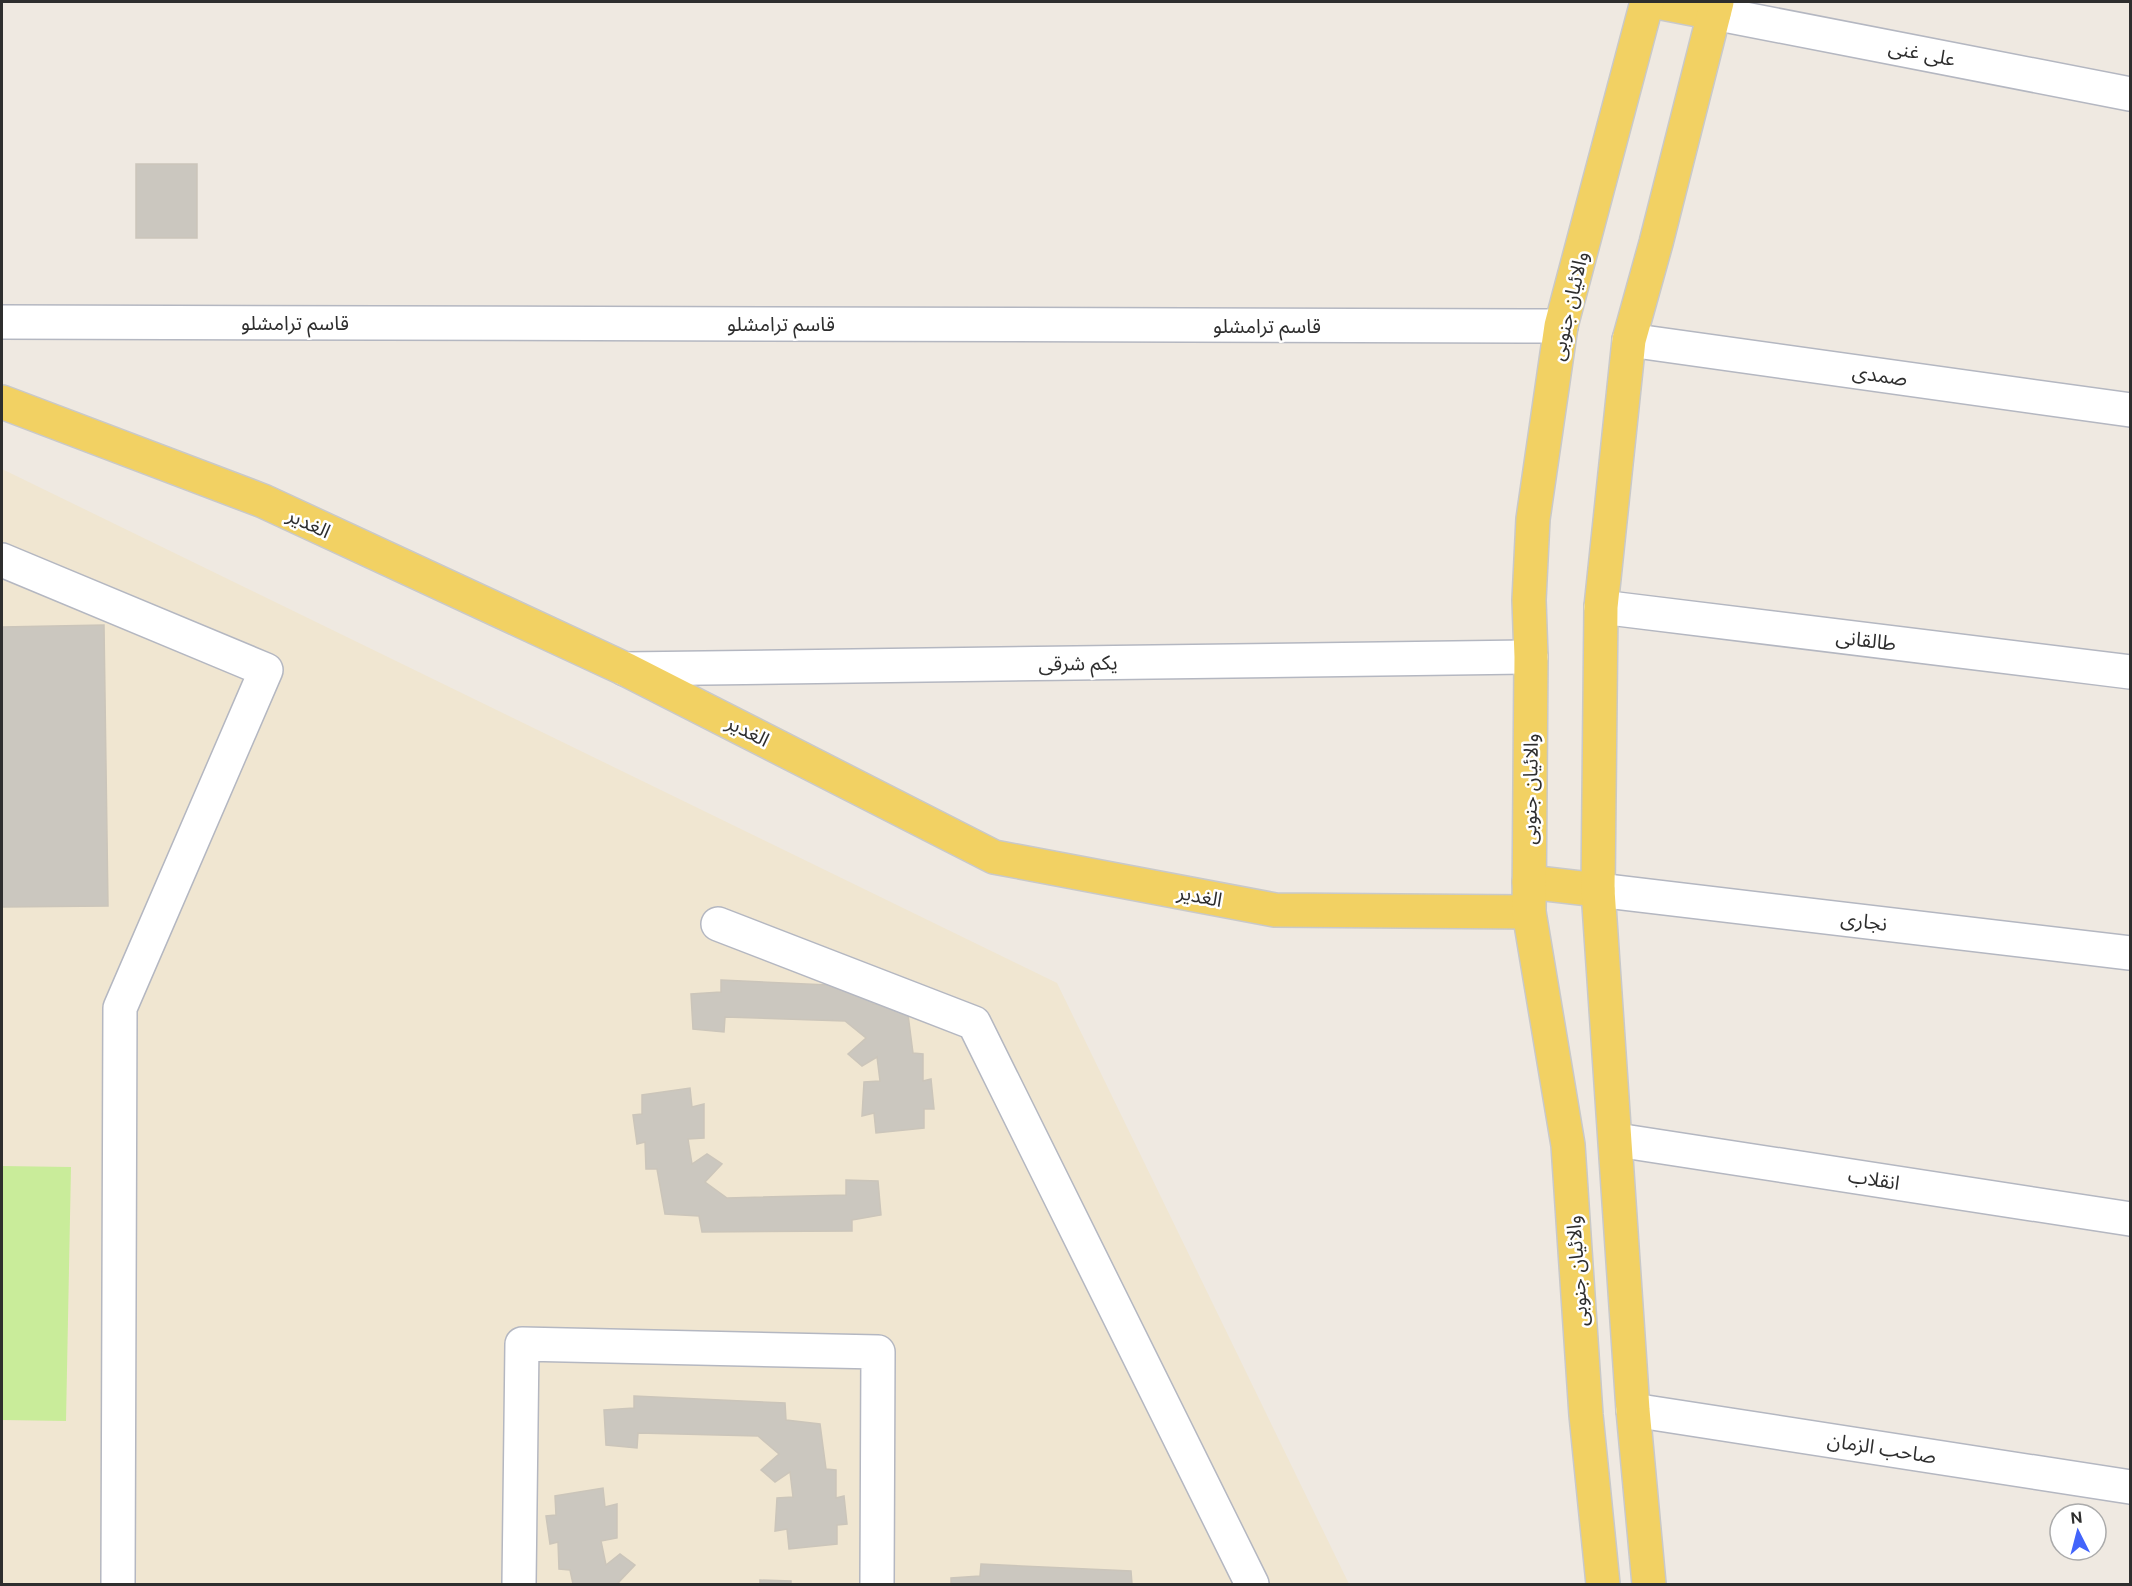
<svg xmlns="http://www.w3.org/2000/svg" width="2132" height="1586" viewBox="0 0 2132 1586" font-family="'DM Sans','Noto Sans Arabic',sans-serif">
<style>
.education{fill:#f0e6d1}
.pitch{fill:#c9ec9a}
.building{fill:#cbc7bf;stroke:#cbc5ba;stroke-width:1.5}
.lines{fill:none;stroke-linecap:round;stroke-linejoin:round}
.minor-casing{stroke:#b4b7c1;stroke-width:36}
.major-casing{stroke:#c9c9c9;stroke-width:36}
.minor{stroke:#fff;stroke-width:33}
.major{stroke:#f2d163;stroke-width:33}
.labels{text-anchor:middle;stroke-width:5;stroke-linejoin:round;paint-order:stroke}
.street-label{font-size:20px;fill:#2e2e2e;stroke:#fff}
</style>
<rect width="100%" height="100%" fill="#efe9e1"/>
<path class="education" d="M 2,469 L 1057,983 L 1349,1584 L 2,1584 Z"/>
<path class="pitch" d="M 2,1166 L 71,1167 L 66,1421 L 2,1420 Z"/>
<g class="building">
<rect x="136" y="164" width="61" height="74"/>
<path d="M 104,625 L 108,906 L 2,907 L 2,627 Z"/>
<path d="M 721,980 L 872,987 L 873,1004 L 907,1007 L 913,1053 L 923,1054 L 923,1081 L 931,1079 L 934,1109 L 924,1109 L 924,1128 L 876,1133 L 874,1113 L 862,1116 L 864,1082 L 880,1081 L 877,1057 L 862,1066 L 848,1054 L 866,1038 L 845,1021 L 725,1017 L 724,1032 L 693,1029 L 691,994 L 721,992 Z"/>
<path d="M 690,1088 L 692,1107 L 704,1104 L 704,1138 L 688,1139 L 692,1164 L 707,1154 L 722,1164 L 705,1182 L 727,1198 L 846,1195 L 846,1180 L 878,1181 L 881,1215 L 852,1220 L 852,1231 L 702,1232 L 699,1216 L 665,1214 L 657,1169 L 646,1169 L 645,1142 L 637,1144 L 633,1115 L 642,1114 L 642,1095 Z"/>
<path d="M 634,1396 L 785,1403 L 786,1420 L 820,1424 L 826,1469 L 836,1470 L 836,1498 L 844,1496 L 847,1524 L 837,1525 L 837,1544 L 789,1549 L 787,1529 L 775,1531 L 777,1498 L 793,1497 L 790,1472 L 775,1482 L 761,1470 L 779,1454 L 758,1436 L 638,1433 L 637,1448 L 606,1445 L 604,1410 L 634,1408 Z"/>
<path d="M 603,1488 L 605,1507 L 617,1504 L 617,1538 L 601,1541 L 606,1565 L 620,1554 L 635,1565 L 618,1583 L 621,1584 L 573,1584 L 570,1570 L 559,1569 L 558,1542 L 550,1544 L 546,1516 L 556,1515 L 555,1496 Z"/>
<path d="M 981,1564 L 1131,1571 L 1132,1584 L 951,1584 L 951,1578 L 980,1576 Z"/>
<path d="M 760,1580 L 791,1581 L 791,1584 L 760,1584 Z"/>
</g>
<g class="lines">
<g class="minor-casing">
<g id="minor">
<path d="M 1714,13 L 2130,94"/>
<path d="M 2,322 L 1561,326"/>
<path d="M 1629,340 L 2130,410"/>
<path d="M 2,560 L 266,670 L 120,1008 L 118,1583"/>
<path d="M 1601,607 L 2130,672"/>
<path d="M 625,669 L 1531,657"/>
<path d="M 1598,890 L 2130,953"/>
<path d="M 718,924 L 974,1023 L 1252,1584"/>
<path d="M 1617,1140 L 2130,1219"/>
<path d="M 1633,1410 L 2130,1487"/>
<path d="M 519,1584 L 522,1344 L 878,1352 L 877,1584"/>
</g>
</g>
<g class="major-casing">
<g id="major">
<path d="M 1657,2 L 1714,13"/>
<path d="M 2,402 L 263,501 L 625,669 L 994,857 L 1275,910 L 1529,912"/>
<path d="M 1529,882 L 1598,890"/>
<path d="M 1603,1584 L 1586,1415 L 1568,1145 L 1529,912 L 1531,657 L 1529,600 L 1533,519 L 1561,326 L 1647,2"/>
<path d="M 1649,1584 L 1633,1410 L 1598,890 L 1601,607 L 1629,340 L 1656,243 L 1717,2"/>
</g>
</g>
<use href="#minor" class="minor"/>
<use href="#major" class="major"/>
</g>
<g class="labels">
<g class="street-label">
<text transform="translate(1922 53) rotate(11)" y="7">علی غنی</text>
<text transform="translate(1569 306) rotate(-77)" y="7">والائیان جنوبی</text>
<text x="295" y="330">قاسم ترامشلو</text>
<text x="781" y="331">قاسم ترامشلو</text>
<text x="1267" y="333">قاسم ترامشلو</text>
<text transform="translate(1880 375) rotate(8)" y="7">صمدی</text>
<text transform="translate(309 523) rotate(25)" y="7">الغدیر</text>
<text transform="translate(1866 640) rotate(7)" y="7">طالقانی</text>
<text transform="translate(1078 663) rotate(-1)" y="7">یکم شرقی</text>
<text transform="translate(748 731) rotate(27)" y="7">الغدیر</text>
<text transform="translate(1530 789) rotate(-89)" y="7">والائیان جنوبی</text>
<text transform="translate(1200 896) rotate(11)" y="7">الغدیر</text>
<text transform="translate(1864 921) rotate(7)" y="7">نجاری</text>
<text transform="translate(1874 1179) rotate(9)" y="7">انقلاب</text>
<text transform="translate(1577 1271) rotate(-94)" y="7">والائیان جنوبی</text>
<text transform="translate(1882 1448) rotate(9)" y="7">صاحب الزمان</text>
</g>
</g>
<rect width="2132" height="1586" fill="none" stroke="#2e2e2e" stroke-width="6"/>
<g transform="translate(2078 1532) rotate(354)"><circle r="28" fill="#ffffff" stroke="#ababab" stroke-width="1.5"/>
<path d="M0-4.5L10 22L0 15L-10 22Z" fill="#4264fb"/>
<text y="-9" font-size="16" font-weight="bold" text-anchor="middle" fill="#2e2e2e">N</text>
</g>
</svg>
